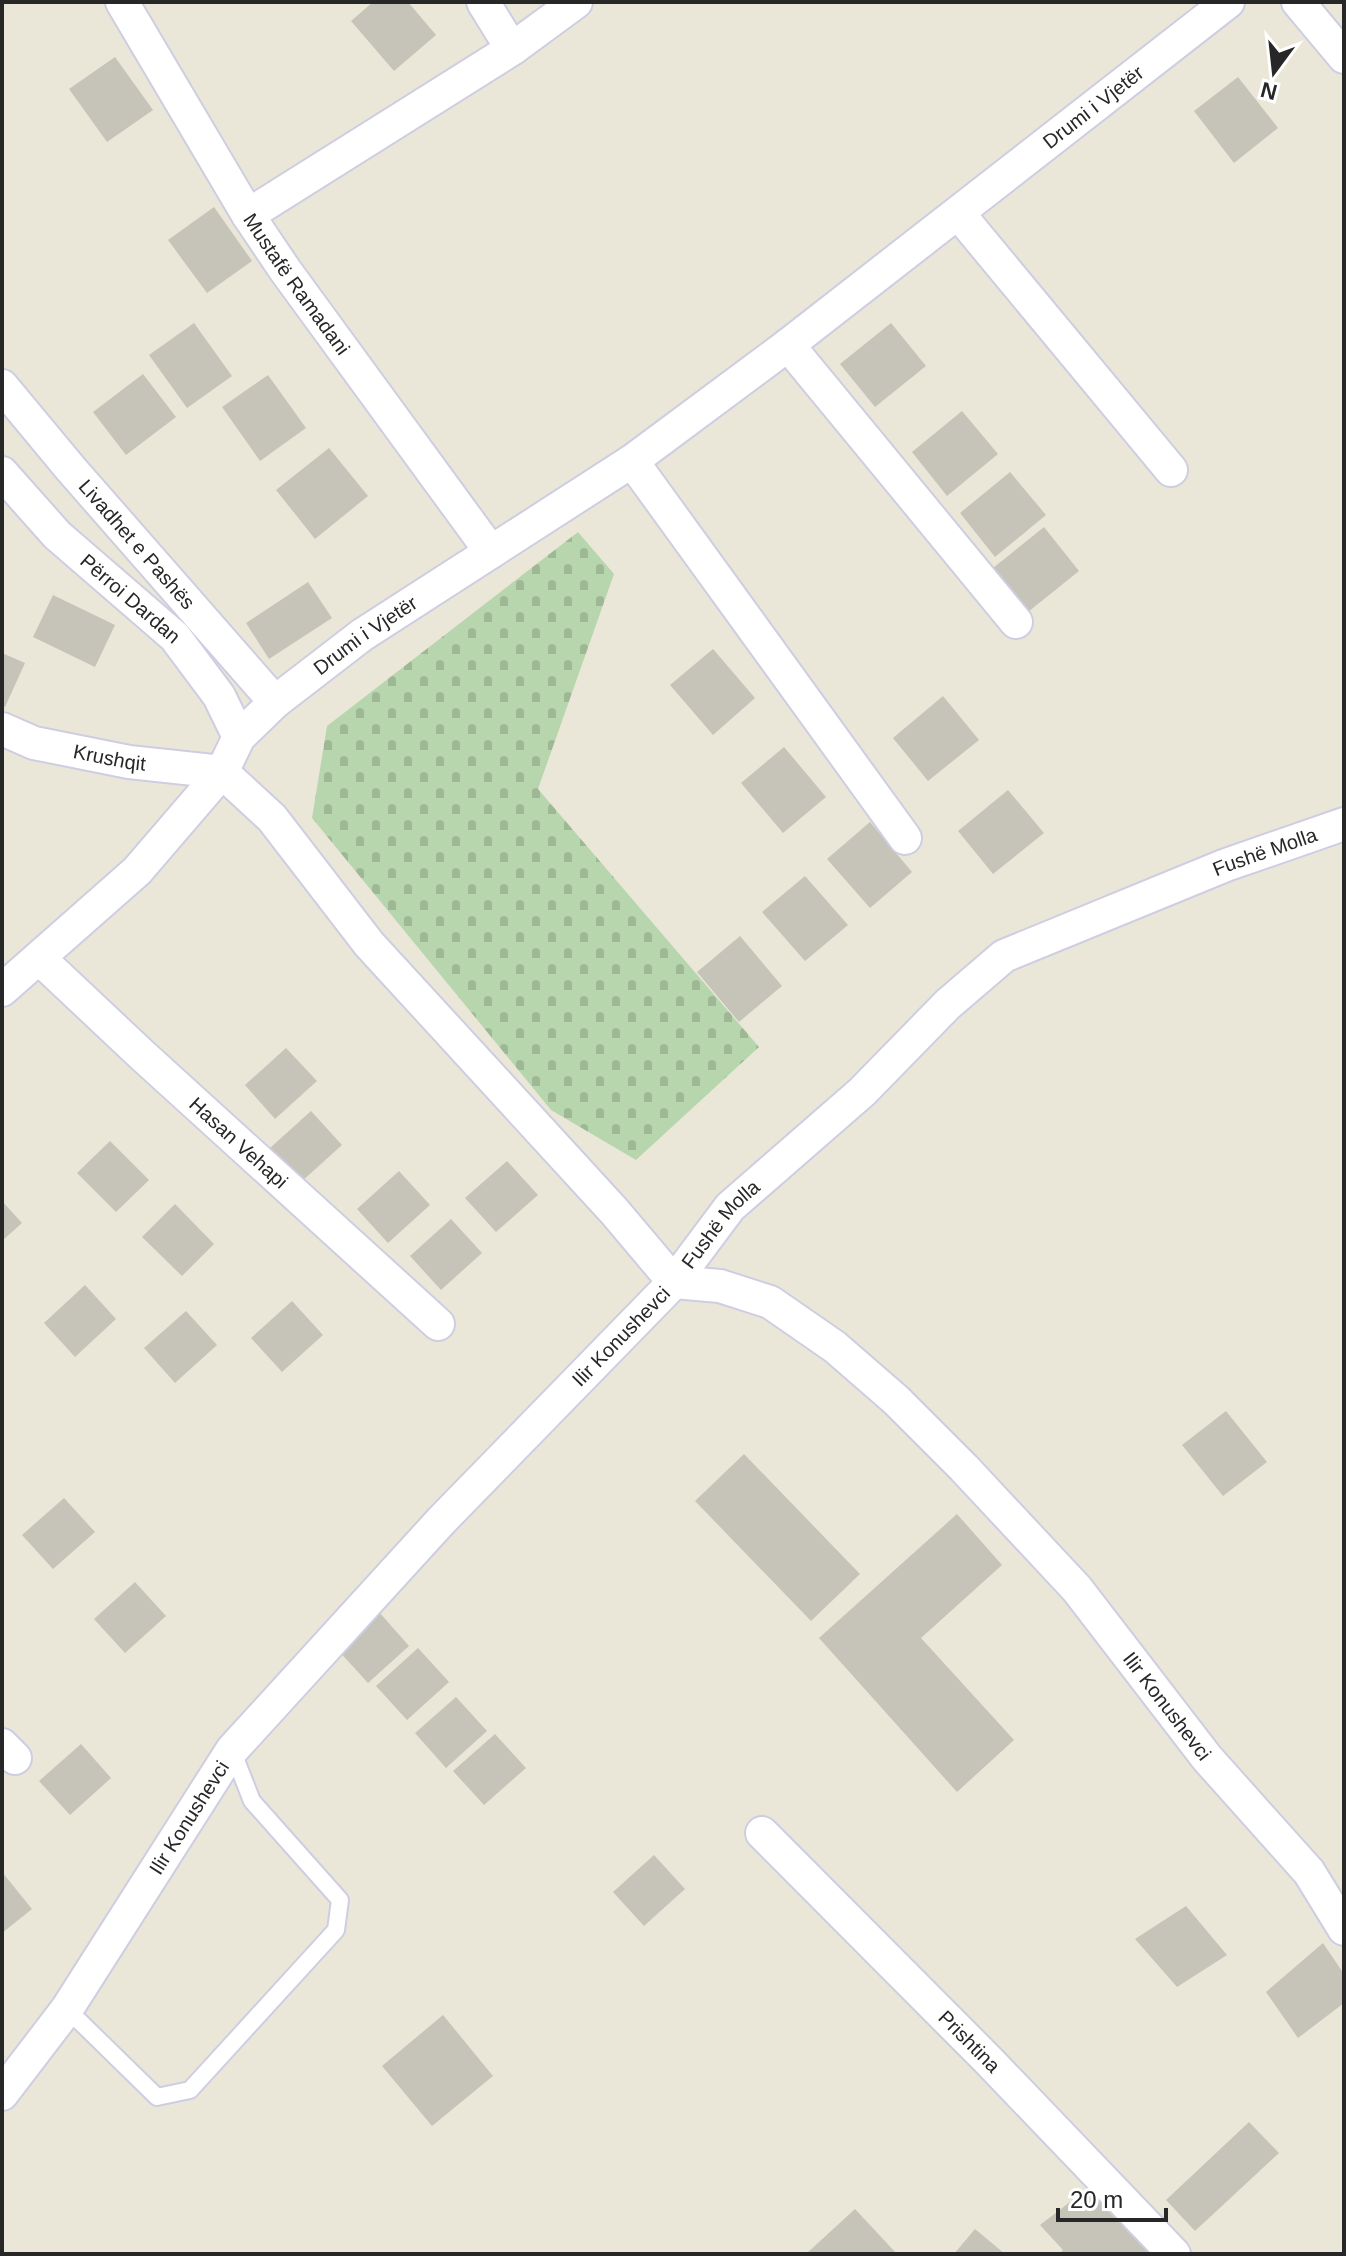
<svg xmlns="http://www.w3.org/2000/svg" width="1346" height="2256" viewBox="0 0 1346 2256" font-family="Helvetica,sans-serif">
<style>
.cemetery{fill:url(#cemetery-stones)}
.building{fill:#c6c4b8}
.lines{fill:none;stroke-linecap:round;stroke-linejoin:round}
.service-casing{stroke:#cecde2;stroke-width:20}
.minor-casing{stroke:#cecde2;stroke-width:36}
.service{stroke:#fff;stroke-width:16}
.minor{stroke:#fff;stroke-width:32}
.labels{text-anchor:middle;stroke-width:6;stroke-linejoin:round;paint-order:stroke}
.street-label{font-size:20px;fill:#272727;stroke:#fff}
</style>
<defs>
<pattern id="cemetery-stones" width="16" height="16" patternUnits="userSpaceOnUse" patternTransform="scale(2)"><rect width="16" height="16" fill="#b8d6ae"/><path d="M2 7V4a2 2 0 0 1 4 0v3zM10 15v-3a2 2 0 0 1 4 0v3z" fill="#9eb896"/></pattern>
</defs>
<rect width="100%" height="100%" fill="#ebe7d8"/>
<path class="cemetery" d="M 578,532 L 614,574 L 538,789 L 759,1047 L 636,1160 L 551,1110 L 312,818 L 327,726 Z"/>
<g class="building">
<path d="M 373,2 L 408,2 L 436,35 L 394,71 L 351,21 Z"/>
<path d="M 115,57 L 153,110 L 107,142 L 69,89 Z"/>
<path d="M 1238,77 L 1278,128 L 1234,163 L 1194,111 Z"/>
<path d="M 214,207 L 252,261 L 207,293 L 168,240 Z"/>
<path d="M 194,323 L 232,376 L 187,408 L 149,355 Z"/>
<path d="M 891,323 L 926,366 L 875,407 L 840,364 Z"/>
<path d="M 143,374 L 176,417 L 126,455 L 93,412 Z"/>
<path d="M 268,375 L 306,428 L 260,461 L 222,407 Z"/>
<path d="M 962,411 L 998,454 L 947,496 L 912,452 Z"/>
<path d="M 329,448 L 368,496 L 315,539 L 276,490 Z"/>
<path d="M 1010,472 L 1046,515 L 995,557 L 960,513 Z"/>
<path d="M 1044,527 L 1079,571 L 1028,612 L 993,568 Z"/>
<path d="M 308,582 L 332,618 L 269,659 L 246,623 Z"/>
<path d="M 53,595 L 115,625 L 95,667 L 33,637 Z"/>
<path d="M 713,649 L 755,698 L 713,735 L 670,685 Z"/>
<path d="M 2,653 L 25,663 L 5,707 L 2,706 Z"/>
<path d="M 943,696 L 979,740 L 928,781 L 893,738 Z"/>
<path d="M 784,747 L 826,797 L 783,833 L 741,783 Z"/>
<path d="M 1008,790 L 1044,833 L 993,874 L 958,831 Z"/>
<path d="M 870,822 L 912,872 L 870,908 L 827,859 Z"/>
<path d="M 805,876 L 848,925 L 805,961 L 762,912 Z"/>
<path d="M 740,936 L 782,986 L 739,1022 L 697,972 Z"/>
<path d="M 286,1048 L 317,1081 L 275,1119 L 245,1085 Z"/>
<path d="M 311,1111 L 342,1145 L 301,1182 L 270,1148 Z"/>
<path d="M 110,1141 L 149,1180 L 116,1212 L 77,1173 Z"/>
<path d="M 507,1161 L 538,1195 L 496,1232 L 465,1198 Z"/>
<path d="M 399,1171 L 430,1205 L 388,1243 L 357,1209 Z"/>
<path d="M 2,1201 L 22,1223 L 2,1241 Z"/>
<path d="M 175,1204 L 214,1244 L 182,1276 L 142,1237 Z"/>
<path d="M 451,1219 L 482,1253 L 441,1290 L 410,1256 Z"/>
<path d="M 85,1285 L 116,1319 L 75,1357 L 44,1323 Z"/>
<path d="M 292,1301 L 323,1335 L 282,1372 L 251,1338 Z"/>
<path d="M 186,1311 L 217,1345 L 175,1383 L 144,1348 Z"/>
<path d="M 1226,1411 L 1267,1462 L 1223,1496 L 1182,1445 Z"/>
<path d="M 744,1454 L 860,1574 L 811,1621 L 695,1501 Z"/>
<path d="M 64,1498 L 95,1532 L 53,1569 L 22,1535 Z"/>
<path d="M 957,1514 L 1002,1565 L 921,1638 L 1014,1740 L 957,1792 L 819,1638 Z"/>
<path d="M 135,1582 L 166,1616 L 125,1653 L 94,1619 Z"/>
<path d="M 379,1612 L 409,1646 L 368,1683 L 337,1649 Z"/>
<path d="M 418,1648 L 449,1682 L 407,1720 L 376,1686 Z"/>
<path d="M 456,1697 L 487,1731 L 446,1768 L 415,1733 Z"/>
<path d="M 495,1734 L 526,1768 L 484,1805 L 453,1771 Z"/>
<path d="M 81,1744 L 111,1778 L 70,1815 L 39,1781 Z"/>
<path d="M 654,1855 L 685,1889 L 644,1926 L 613,1892 Z"/>
<path d="M 2,1872 L 32,1909 L 2,1933 Z"/>
<path d="M 1186,1906 L 1227,1955 L 1177,1987 L 1135,1939 Z"/>
<path d="M 1323,1943 L 1344,1974 L 1344,2003 L 1298,2038 L 1266,1992 Z"/>
<path d="M 443,2015 L 493,2076 L 432,2126 L 382,2066 Z"/>
<path d="M 1249,2122 L 1279,2153 L 1195,2231 L 1166,2200 Z"/>
<path d="M 1087,2189 L 1150,2254 L 1059,2254 L 1063,2250 L 1040,2225 Z"/>
<path d="M 855,2209 L 897,2254 L 806,2254 Z"/>
<path d="M 975,2229 L 1005,2254 L 954,2254 Z"/>
</g>
<g class="lines">
<g class="service-casing">
<path id="service" d="M 67,2009 L 157,2097 L 190,2090 L 336,1930 L 340,1900 L 252,1801 L 232,1750"/>
</g>
<g class="minor-casing">
<g id="minor">
<path id="s1" d="M 122,2 L 248,215 L 285,270 L 491,552"/>
<path d="M 483,2 L 512,49"/>
<path d="M 1298,2 L 1344,57"/>
<path d="M 958,213 L 1171,470"/>
<path d="M 248,215 L 512,49 L 576,2"/>
<path d="M 788,345 L 1016,622"/>
<path id="s2" d="M 2,386 L 71,469 L 275,702"/>
<path d="M 632,461 L 905,838"/>
<path id="s3" d="M 2,473 L 57,535 L 175,637 L 219,696 L 239,737"/>
<path id="s4" d="M 2,729 L 34,743 L 129,762 L 222,772 L 272,818 L 369,944 L 614,1211 L 674,1282 L 730,1207 L 862,1092 L 948,1004 L 1004,956 L 1226,865 L 1344,824"/>
<path id="s5" d="M 39,958 L 141,1054 L 438,1324"/>
<path id="s6" d="M 2,990 L 137,871 L 222,772 L 239,737 L 275,702 L 362,635 L 632,461 L 788,345 L 1228,2"/>
<path d="M 2,1745 L 15,1758"/>
<path id="s7" d="M 762,1833 L 988,2060 L 1174,2254"/>
<path id="s8" d="M 2,2094 L 67,2009 L 232,1750 L 441,1521 L 674,1282 L 720,1286 L 770,1302 L 835,1347 L 896,1400 L 964,1468 L 1077,1589 L 1207,1758 L 1309,1872 L 1344,1929"/>
</g>
</g>
<use href="#service" class="service"/>
<use href="#minor" class="minor"/>
</g>
<g class="labels">
<g class="street-label">
<text dy="7" stroke="none"><textPath href="#s6" startOffset="1412">Drumi i Vjetër</textPath></text>
<text dy="7" stroke="none"><textPath href="#s1" startOffset="332">Mustafë Ramadani</textPath></text>
<text dy="7" stroke="none"><textPath href="#s2" startOffset="208">Livadhet e Pashës</textPath></text>
<text dy="7" stroke="none"><textPath href="#s3" startOffset="180">Përroi Dardan</textPath></text>
<text dy="7" stroke="none"><textPath href="#s6" startOffset="512">Drumi i Vjetër</textPath></text>
<text dy="7" stroke="none"><textPath href="#s4" startOffset="112">Krushqit</textPath></text>
<text dy="7" stroke="none"><textPath href="#s4" startOffset="1654">Fushë Molla</textPath></text>
<text dy="7" stroke="none"><textPath href="#s5" startOffset="272">Hasan Vehapi</textPath></text>
<text dy="7" stroke="none"><textPath href="#s4" startOffset="982">Fushë Molla</textPath></text>
<text dy="7" stroke="none"><textPath href="#s8" startOffset="982">Ilir Konushevci</textPath></text>
<text dy="7" stroke="none"><textPath href="#s8" startOffset="1726">Ilir Konushevci</textPath></text>
<text dy="7" stroke="none"><textPath href="#s8" startOffset="334">Ilir Konushevci</textPath></text>
<text dy="7" stroke="none"><textPath href="#s7" startOffset="294">Prishtina</textPath></text>
</g>
</g>
<rect width="1346" height="2256" fill="none" stroke="#272727" stroke-width="8"/>
<g transform="translate(1274 72) rotate(195)" stroke="#ffffff" stroke-width="6" paint-order="stroke">
<path d="M0-6L14 30L0 20L-14 30Z" fill="#272727"/>
<text y="-12" font-size="22" font-weight="bold" text-anchor="middle" fill="#272727">N</text>
</g>
<path d="M1058 2208v12h108v-12" fill="none" stroke="#272727" stroke-width="4"/>
<text x="1070" y="2208" font-size="24" fill="#272727" stroke="#ffffff" stroke-width="6" paint-order="stroke">20 m</text>
</svg>
